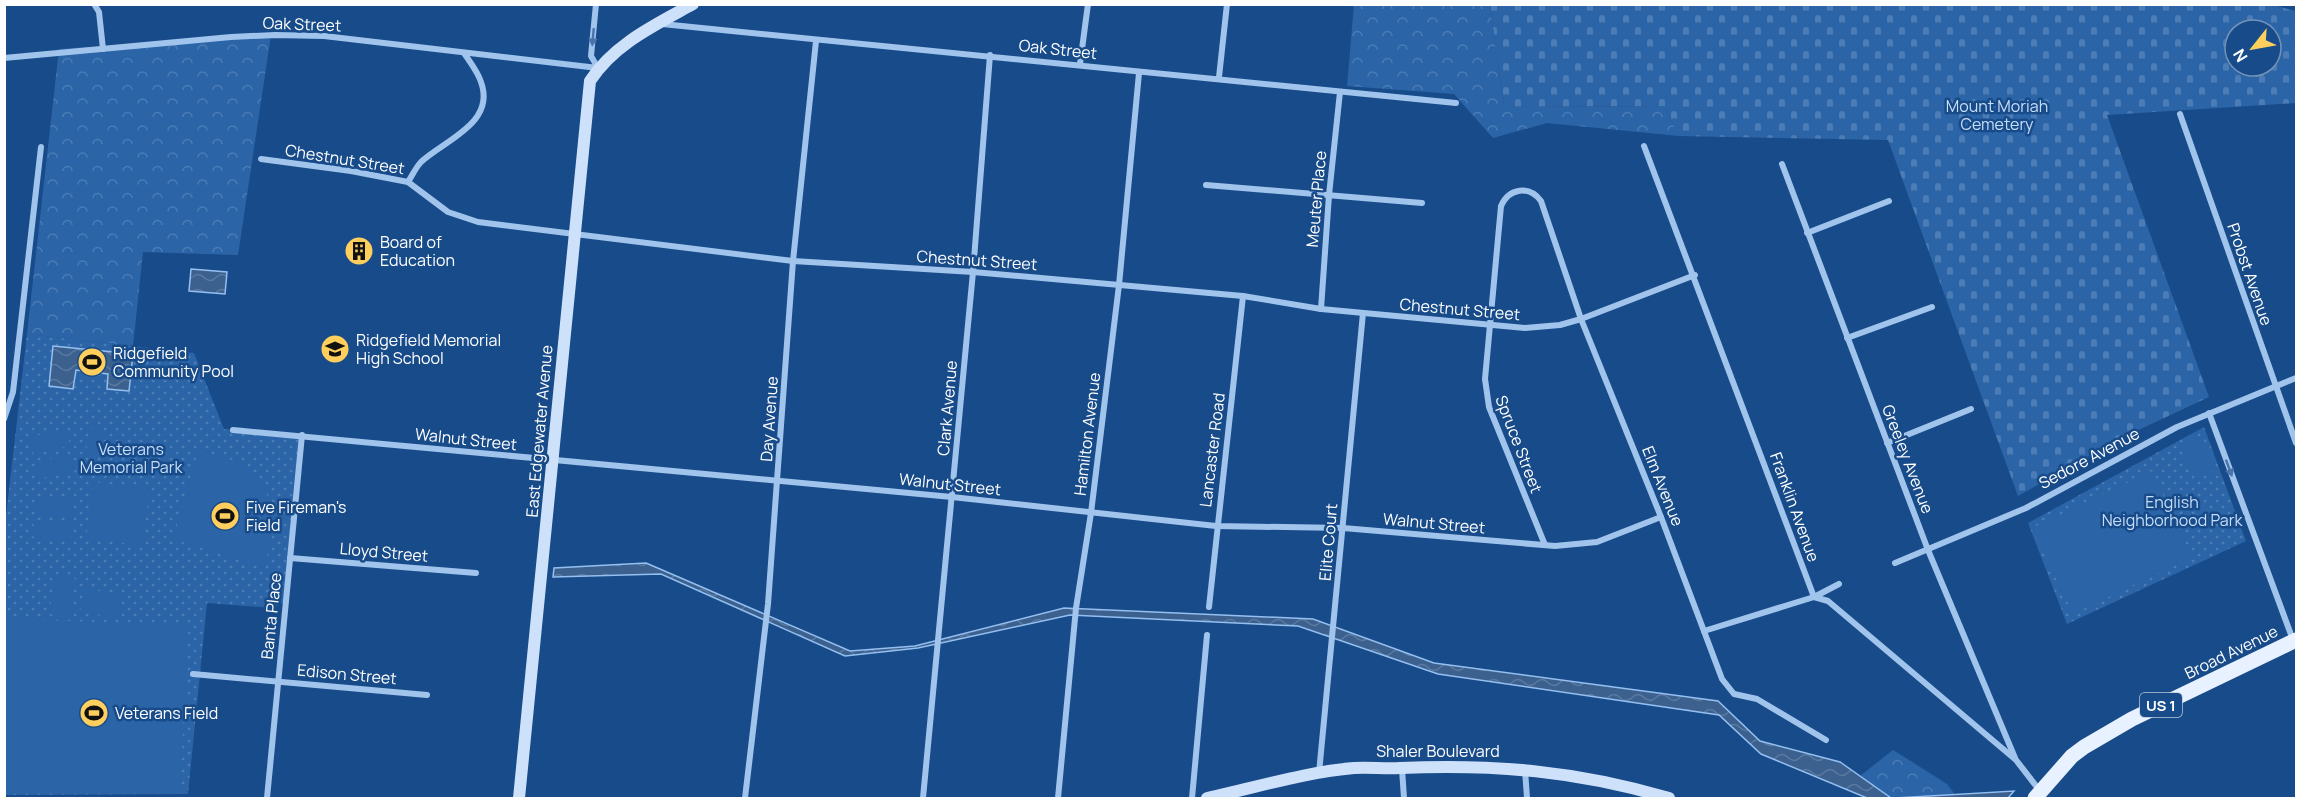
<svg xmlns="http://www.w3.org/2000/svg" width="2301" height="803" font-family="Manrope,sans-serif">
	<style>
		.green { fill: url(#green-dots) }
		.forest { fill: url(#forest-crowns) }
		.cemetery { fill: url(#cemetery-stones); fill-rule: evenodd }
		.pitch { fill: #2b65a8 }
		.water { fill: url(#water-waves); stroke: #94bff0; stroke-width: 1.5 }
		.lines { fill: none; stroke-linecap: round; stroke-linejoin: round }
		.street { stroke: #a1c4ed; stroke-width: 6 }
		.secondary { stroke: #cee1fa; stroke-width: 12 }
		.primary { stroke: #e8f1ff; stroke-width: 15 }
		.oneway { fill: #4875ac }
		.labels { text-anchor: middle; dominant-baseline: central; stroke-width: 5; stroke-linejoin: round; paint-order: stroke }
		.shield { fill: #184b89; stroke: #bac9dc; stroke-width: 1.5 }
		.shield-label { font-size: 15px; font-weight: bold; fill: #fff }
		.street-label { font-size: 16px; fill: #fff; stroke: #184b89 }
		.park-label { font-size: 16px; fill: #c7defa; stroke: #184b89 }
		.poi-label { font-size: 16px; fill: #fff; stroke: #184b89; text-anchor: start }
	</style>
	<defs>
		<pattern id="green-dots" width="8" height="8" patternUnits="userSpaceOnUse" patternTransform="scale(1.5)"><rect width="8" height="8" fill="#2b65a8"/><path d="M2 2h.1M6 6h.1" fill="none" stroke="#4b7cb5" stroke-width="1.8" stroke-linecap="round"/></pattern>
		<pattern id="forest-crowns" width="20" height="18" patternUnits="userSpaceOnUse" patternTransform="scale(1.5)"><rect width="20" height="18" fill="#2b65a8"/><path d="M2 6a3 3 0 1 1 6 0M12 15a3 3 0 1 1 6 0" fill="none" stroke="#4b7cb5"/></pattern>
		<pattern id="cemetery-stones" width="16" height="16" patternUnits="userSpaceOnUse" patternTransform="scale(1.5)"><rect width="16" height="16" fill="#2b65a8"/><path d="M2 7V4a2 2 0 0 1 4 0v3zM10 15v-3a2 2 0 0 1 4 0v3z" fill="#4b7cb5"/></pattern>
		<pattern id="water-waves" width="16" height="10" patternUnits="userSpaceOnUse" patternTransform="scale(1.5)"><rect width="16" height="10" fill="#3c618f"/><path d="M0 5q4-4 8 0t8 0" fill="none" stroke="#5979a0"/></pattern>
	</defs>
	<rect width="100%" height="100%" fill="#184b89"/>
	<!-- green -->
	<g class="green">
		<polygon points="27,334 194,353 224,429 302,435 288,600 273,608 207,603 188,794 5,795 4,533"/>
		<polygon points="2204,427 2246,541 2067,624 2028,523"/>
	</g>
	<!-- forest -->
	<g class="forest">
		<polygon points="1354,5 1490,5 1504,107 1664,106 1679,136 1547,123 1493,138 1454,94 1347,86"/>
		<polygon points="271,35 238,255 143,252 133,346 27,334 59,49"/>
		<polygon points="1893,750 1947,784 1955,795 1891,798 1860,776"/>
	</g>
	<!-- cemetery -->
	<path class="cemetery" d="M 2273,5 L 2296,11 L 2296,103 L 2107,115 L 2209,397 L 2117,440 L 2018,496 L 1888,140 L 1679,136 L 1664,106 L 1504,107 L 1490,5 ZM 2235,30 L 2271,30 L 2271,66 L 2235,66 Z"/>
	<!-- pitch -->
	<g class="pitch">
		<polygon points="89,428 104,429 101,456 86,455"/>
		<polygon points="67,429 70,446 33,454 30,437"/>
		<polygon points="2202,436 2217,469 2195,479 2180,446"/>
		<path d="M 198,451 C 272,463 279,501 265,567 L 173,539 Z"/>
		<polygon points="71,454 75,471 38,479 35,462"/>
		<polygon points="2152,471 2192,557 2073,614 2032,528"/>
		<polygon points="93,482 149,489 143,545 86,539"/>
		<polygon points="36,497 74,500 73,517 35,514"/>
		<polygon points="34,520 72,523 70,540 33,537"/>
		<polygon points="55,576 76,579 70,617 49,614"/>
		<polygon points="83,589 123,594 120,618 80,613"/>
		<polygon points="6,619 188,625 180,793 5,791"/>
	</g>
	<!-- water -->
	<g class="water">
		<polygon points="191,269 227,272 225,294 189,291"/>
		<polygon points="53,346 133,354 129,391 107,389 108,374 76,370 73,389 49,386"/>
		<polygon points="646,563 850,651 915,646 1064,608 1313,619 1434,663 1718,701 1760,741 1840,762 1891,798 1867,798 1761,754 1719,715 1438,674 1298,626 1070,615 918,648 845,656 661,574 553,577 554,568"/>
		<polygon points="2014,791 2008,798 1895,798"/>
	</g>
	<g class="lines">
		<!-- street -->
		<g class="street">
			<polyline points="94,4 99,12 103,49"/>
			<polyline points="662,24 1456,103"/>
			<polyline points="4,58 231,37 275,35 324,36 598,68 591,56 596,4"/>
			<polyline points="1080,64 1088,4"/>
			<polyline points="1219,77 1227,4"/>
			<polyline points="2180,114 2296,443"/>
			<polyline points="1644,146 1814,597 1828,601 2016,760 2040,791"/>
			<polyline points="261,159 351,171 408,182 448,212 478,222 793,261 973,272 1243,296 1321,309 1525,328 1560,325 1581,319 1695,275"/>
			<polyline points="1782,164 1928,550 2015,758"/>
			<path d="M 408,182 C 412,176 416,167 421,162 C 445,140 496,123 481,82 C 478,72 470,62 464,53"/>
			<polyline points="1206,185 1422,203"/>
			<polyline points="1807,233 1889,201"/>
			<polyline points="1321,309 1329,195 1340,92"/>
			<polyline points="1847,338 1932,307"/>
			<polyline points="2209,413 2293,640"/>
			<polyline points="4,419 13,392 41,147"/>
			<polyline points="233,430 952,497 1216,526 1343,528 1555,546 1597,542 1661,517"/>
			<polyline points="1887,443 1971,409"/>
			<path d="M 1545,545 L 1489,407 L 1485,379 L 1501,206 C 1509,188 1529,185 1541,201 L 1581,319 L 1661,517 L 1722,679 L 1734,694 L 1757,699 L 1826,740"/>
			<polyline points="290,558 476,573"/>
			<polyline points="1895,563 2026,508 2177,427 2296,378"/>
			<polyline points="1209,607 1243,296"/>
			<polyline points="1704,631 1814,597 1839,584"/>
			<polyline points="193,674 427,695"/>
			<polyline points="1402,769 1404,798"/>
			<polyline points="1525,770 1527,798"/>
			<polyline points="1319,773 1363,313"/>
			<polyline points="267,798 302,435"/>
			<polyline points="745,798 768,604 793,261 816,41"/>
			<polyline points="923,798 973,272 990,55"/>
			<polyline points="1058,798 1076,608 1091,513 1119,285 1139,73"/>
			<polyline points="1192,798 1207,635"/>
		</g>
		<!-- secondary -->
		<g class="secondary">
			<path d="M 519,798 L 590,81 C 614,44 655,25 693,4"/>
			<path d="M 1207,798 C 1255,788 1305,772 1354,768 C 1369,767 1385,769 1400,768 C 1496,764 1577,771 1669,798"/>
		</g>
		<!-- primary -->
		<polyline class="primary" points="2035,798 2072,756 2084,747 2132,719 2296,640"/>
	</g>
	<!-- one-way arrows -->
	<defs><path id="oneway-solid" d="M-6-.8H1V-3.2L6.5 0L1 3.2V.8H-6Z" transform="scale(1.5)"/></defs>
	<g class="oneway">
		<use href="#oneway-solid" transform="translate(593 37) rotate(95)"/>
		<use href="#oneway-solid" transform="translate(2229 468) rotate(70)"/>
	</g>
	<!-- icons -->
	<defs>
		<g id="building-disc" transform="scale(1.5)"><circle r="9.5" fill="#ffcf5e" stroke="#184b89"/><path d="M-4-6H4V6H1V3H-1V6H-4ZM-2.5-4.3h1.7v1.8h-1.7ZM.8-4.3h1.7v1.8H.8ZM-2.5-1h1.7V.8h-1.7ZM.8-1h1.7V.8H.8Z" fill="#111"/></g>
		<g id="school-disc" transform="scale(1.5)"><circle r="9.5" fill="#ffcf5e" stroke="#184b89"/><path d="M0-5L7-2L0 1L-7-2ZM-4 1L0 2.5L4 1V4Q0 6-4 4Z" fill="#111"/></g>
		<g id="stadium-disc" transform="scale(1.5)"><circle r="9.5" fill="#ffcf5e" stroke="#184b89"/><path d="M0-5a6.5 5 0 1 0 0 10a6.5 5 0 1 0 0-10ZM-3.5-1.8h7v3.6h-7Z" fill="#111"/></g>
	</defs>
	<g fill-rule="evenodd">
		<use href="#building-disc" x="359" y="251"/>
		<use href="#school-disc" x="335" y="349"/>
		<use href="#stadium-disc" x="92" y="362"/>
		<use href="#stadium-disc" x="225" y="516"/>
		<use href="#stadium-disc" x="94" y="713"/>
	</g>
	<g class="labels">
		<!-- shield labels -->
		<rect class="shield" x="2140" y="693" width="42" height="24" rx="4.5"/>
		<g class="shield-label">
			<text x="2161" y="705">US 1</text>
		</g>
		<!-- street labels -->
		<g class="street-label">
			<text transform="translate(302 24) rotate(2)">Oak Street</text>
			<text transform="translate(1058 49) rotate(6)">Oak Street</text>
			<text transform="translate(345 159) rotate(9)">Chestnut Street</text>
			<text transform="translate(1316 199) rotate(-85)">Meuter Place</text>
			<text transform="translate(977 260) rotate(4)">Chestnut Street</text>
			<text transform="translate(2250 274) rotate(71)">Probst Avenue</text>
			<text transform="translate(1460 309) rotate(5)">Chestnut Street</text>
			<text transform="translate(947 408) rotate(-85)">Clark Avenue</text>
			<text transform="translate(769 419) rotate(-86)">Day Avenue</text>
			<text transform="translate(539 431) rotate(-85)">East Edgewater Avenue</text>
			<text transform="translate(1087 434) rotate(-83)">Hamilton Avenue</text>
			<text transform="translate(466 439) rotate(6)">Walnut Street</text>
			<text transform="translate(1519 444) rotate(69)">Spruce Street</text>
			<text transform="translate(1212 450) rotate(-83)">Lancaster Road</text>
			<text transform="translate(2089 458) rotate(-28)">Sedore Avenue</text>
			<text transform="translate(1908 459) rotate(69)">Greeley Avenue</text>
			<text transform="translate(950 484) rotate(6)">Walnut Street</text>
			<text transform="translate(1663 486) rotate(68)">Elm Avenue</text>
			<text transform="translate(1795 507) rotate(70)">Franklin Avenue</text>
			<text transform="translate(1434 523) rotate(5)">Walnut Street</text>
			<text transform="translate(1328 542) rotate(-85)">Elite Court</text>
			<text transform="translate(384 552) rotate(5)">Lloyd Street</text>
			<text transform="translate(271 616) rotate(-84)">Banta Place</text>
			<text transform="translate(2231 652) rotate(-26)">Broad Avenue</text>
			<text transform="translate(347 674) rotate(5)">Edison Street</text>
			<text x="1438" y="751">Shaler Boulevard</text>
		</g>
		<!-- park labels -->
		<g class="park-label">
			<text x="1997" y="106">Mount Moriah<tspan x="1997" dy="18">Cemetery</tspan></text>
			<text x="131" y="449">Veterans<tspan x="131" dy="18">Memorial Park</tspan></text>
			<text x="2172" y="502">English<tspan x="2172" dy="18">Neighborhood Park</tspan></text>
		</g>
		<!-- poi labels -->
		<g class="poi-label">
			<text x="380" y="242">Board of<tspan x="380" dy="18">Education</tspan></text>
			<text x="356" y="340">Ridgefield Memorial<tspan x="356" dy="18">High School</tspan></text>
			<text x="113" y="353">Ridgefield<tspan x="113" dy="18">Community Pool</tspan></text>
			<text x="246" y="507">Five Fireman's<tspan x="246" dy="18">Field</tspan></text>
			<text x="115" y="713">Veterans Field</text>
		</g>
	</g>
	<!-- border -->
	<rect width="2301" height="803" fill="none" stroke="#ffffff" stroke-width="12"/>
	<!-- north arrow -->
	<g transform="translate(2253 48) rotate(239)"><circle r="28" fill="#184b89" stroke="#7493b8" stroke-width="1.5"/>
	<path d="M0-4.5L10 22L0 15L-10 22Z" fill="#ffcf5e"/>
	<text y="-9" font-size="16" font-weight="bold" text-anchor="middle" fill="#ffffff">N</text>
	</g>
</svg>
